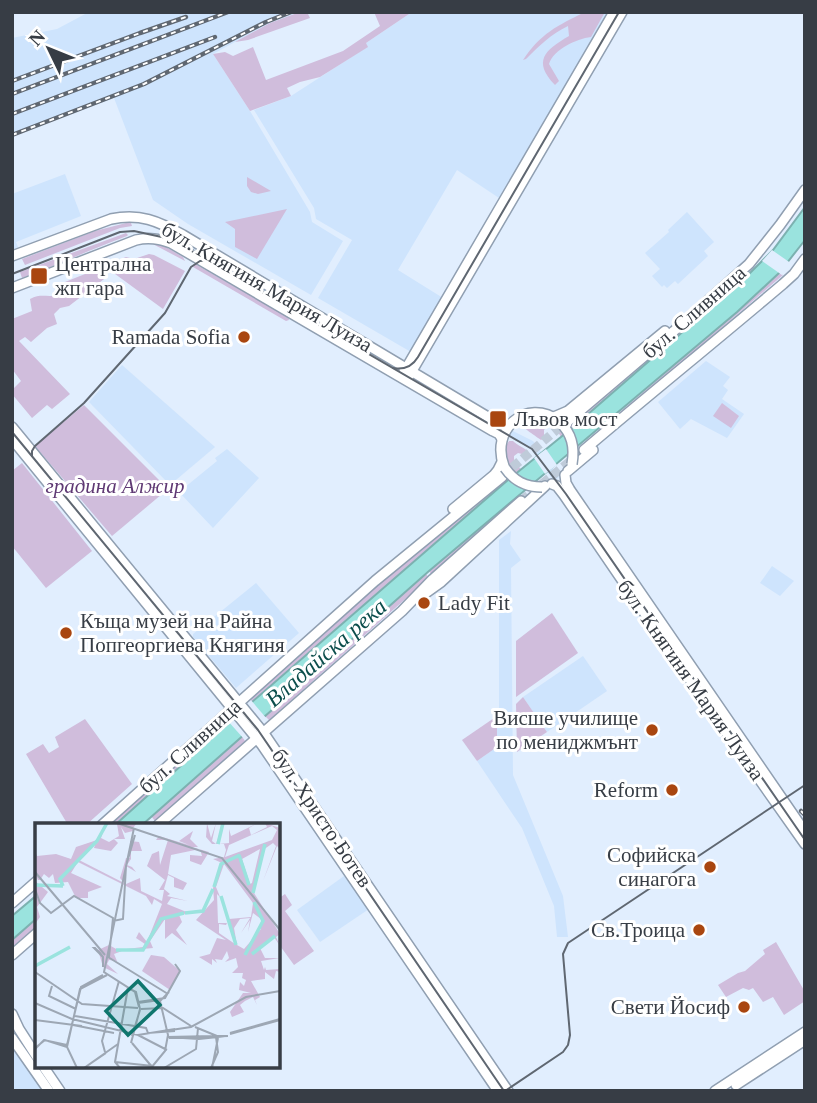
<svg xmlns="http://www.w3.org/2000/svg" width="817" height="1103" font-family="'Times New Roman',serif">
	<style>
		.built { fill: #cee4fd }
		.green { fill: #d0bddc }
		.water { fill: #9ae3de; stroke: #7cb1b0; stroke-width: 2 }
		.pier { fill: #e1eefe }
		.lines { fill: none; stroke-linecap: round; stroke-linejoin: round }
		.major-tunnel { stroke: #bfcbd9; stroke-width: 9; stroke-dasharray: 9 4.5; stroke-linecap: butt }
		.major-casing { stroke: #909fb1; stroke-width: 12 }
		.major { stroke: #fff; stroke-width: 9 }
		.tram { stroke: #5f6771; stroke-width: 2 }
		.rail-casing { stroke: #5f6771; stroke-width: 4.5 }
		.rail { stroke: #fff; stroke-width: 2; stroke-dasharray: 5; stroke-linecap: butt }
		.major-bridge-casing { stroke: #909fb1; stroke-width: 12; stroke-linecap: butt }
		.major-bridge { stroke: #fff; stroke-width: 9 }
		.poi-dot { fill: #a94610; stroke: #fff; stroke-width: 2.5 }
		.labels { text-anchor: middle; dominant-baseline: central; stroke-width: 6; stroke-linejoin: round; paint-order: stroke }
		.poi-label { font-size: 21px; fill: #373d45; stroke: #fff; text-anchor: end }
		.street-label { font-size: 21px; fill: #373d45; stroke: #fff }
		.park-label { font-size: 21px; font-style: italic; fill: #5f3974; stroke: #fff }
		.water-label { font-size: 23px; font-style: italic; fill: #0c4e4c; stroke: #fff }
		.inset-river { fill: none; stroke: #9ae3de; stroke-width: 3.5 }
		.inset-road { fill: none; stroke: #9da7b4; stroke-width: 2 }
		.view { fill: #0f766e; fill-opacity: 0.15; stroke: #0f766e; stroke-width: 3.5 }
		.inset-edge { fill: none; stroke: #373d45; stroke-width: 3.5 }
	</style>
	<rect width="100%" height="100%" fill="#e1eefe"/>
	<!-- built -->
	<g class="built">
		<polygon points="89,12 300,12 270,23 213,54 250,111 310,212 312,222 343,241 311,295 188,224 153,200 114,98 12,136 12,38 57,29"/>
		<polygon points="412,12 608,12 499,198 457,170 398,270 443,298 411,352 318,298 352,240 316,219 314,208 254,110 291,96 367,47 366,43"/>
		<polygon points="65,174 81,216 16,242 18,247 12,250 12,194"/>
		<polygon points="687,212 714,242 704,251 708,256 678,284 675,281 667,288 664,285 662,287 652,276 660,269 645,253 669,232 668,230"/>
		<polygon points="706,361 730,377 723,386 728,390 722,399 744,414 727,438 691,419 680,429 658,402"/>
		<polygon points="122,365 215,447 170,485 89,402"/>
		<polygon points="511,430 533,441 537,446 559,477 554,481 531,449 508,436"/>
		<polygon points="227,449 259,478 213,528 179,492 217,461 215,458"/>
		<polygon points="511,531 510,544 521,560 511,568 513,775 563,896 568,937 557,937 554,906 522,828 477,761 497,747 497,716 499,715 499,540"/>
		<polygon points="772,566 794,581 780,596 760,583"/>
		<polygon points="256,583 299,633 236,688 193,637 193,634"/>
		<polygon points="583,656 607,691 547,732 523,697"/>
		<polygon points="344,876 369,909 320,942 297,910"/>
		<polygon points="12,1044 45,1091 12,1091"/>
	</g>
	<!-- green -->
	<g class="green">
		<polygon points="300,12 312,12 308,14 310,18 248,40 235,42 270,23"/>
		<polygon points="374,12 412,12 366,43 368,47 320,77 300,82 287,88 291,96 250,111 213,54 225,52 233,56 253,47 266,80 343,51 380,26"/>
		<path d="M 585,12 L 605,12 L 591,37 C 576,39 554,49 549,64 L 559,81 L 555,85 C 532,61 545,50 569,36 L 568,26 C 551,34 539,46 526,59 L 523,60 C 541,33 557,26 585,12 Z"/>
		<polygon points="247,177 271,191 258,194 251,192 247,186"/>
		<polygon points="287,209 257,259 235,247 235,229 225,222"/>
		<polygon points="126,223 131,223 132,226 120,228 25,265 22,259 95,231"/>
		<path d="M 126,233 L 128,235 L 127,236 C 92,249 57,265 22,278 L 20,272 Z"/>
		<polygon points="144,242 161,244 183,257 185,261 151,243 142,243 65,274 58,274 92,259"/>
		<polygon points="149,254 154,255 185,271 163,309 111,271 106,265 126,257 134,259"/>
		<polygon points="762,261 736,286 572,428 568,424"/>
		<polygon points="195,264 288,317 289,320 286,321 193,267"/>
		<path d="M 95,270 L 108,276 L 69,306 L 60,308 L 54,314 L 57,324 L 47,328 L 31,342 L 25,337 L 19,341 L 70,394 L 52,409 L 47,405 L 32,418 L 12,394 L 12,390 L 21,381 L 12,369 L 12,319 L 32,311 L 30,299 C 42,293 46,298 59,295 L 65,282 Z"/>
		<polygon points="779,273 783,275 582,448 581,445 737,312"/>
		<polygon points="722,403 739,416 731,428 713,416"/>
		<polygon points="84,405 168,489 112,536 35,446"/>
		<path d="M 542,419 L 556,425 L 565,433 L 561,437 L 555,427 L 548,426 L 544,430 L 544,438 L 541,440 C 537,437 522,427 521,425 L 522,423 L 530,420 Z"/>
		<path d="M 509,441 L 513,441 C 517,445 526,449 528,451 L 526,455 L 518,453 L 514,456 L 514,462 L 521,469 L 514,474 C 507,465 501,452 509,441 Z"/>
		<polygon points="22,463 92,551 46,588 12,546 12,471"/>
		<polygon points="506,478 508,480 252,702 250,699 378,585"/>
		<polygon points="517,497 519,499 432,575 429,571"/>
		<polygon points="426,574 429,578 269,720 265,716"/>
		<polygon points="552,613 578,653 516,697 516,641"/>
		<polygon points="523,697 547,732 517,752 516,704"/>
		<polygon points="497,716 497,747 477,761 462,740"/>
		<polygon points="85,719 132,784 86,825 68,825 26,754 43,744 49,753 59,747 55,737"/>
		<polygon points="227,719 230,723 115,825 108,825"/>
		<polygon points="242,736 245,741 155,821 151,816"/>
		<polygon points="285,894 292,905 285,911 314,951 294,965 278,943 278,899"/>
		<polygon points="37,918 37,926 12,947 12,940"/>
		<polygon points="776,942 805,992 805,1001 784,1015 773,997 763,1002 753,988 749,990 743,988 726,997 718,985 738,973 745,971 765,954 763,950"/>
	</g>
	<!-- water -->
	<g class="water">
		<polygon points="805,207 805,240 779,273 737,312 429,571 142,825 115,825 252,702 508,480 572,428 747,276 773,250"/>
		<polygon points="37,895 37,918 12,940 12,916"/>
	</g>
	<!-- pier -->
	<g class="pier">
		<polygon points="772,250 792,264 782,275 762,261"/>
		<polygon points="546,449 557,465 545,474 534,458"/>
		<polygon points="250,699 267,719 244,739 227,720"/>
	</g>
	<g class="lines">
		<!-- major-tunnel -->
		<g class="major-tunnel">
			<polyline points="502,476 566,422"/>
			<polyline points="521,501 584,450"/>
		</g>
		<!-- major casing -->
		<g class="major-casing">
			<g id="major">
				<path d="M 12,256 L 111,219 C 140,213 158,221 183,235 L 498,423 L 504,425 L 510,424"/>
				<path d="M 12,288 L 136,240 C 149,237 159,239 171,243 L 493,431 L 499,434 L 502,439"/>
				<polyline points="404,372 614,12"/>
				<polyline points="409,376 622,12"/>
				<polyline points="554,417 568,411 665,331"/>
				<polyline points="568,421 674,331 749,264 780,225 805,190"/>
				<polyline points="12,427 263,732 508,1091"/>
				<polyline points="12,439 262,745 498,1091"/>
				<path d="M 584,450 C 650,394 717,340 783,284 L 794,274 L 805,259"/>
				<path d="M 504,466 C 490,430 526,397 559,421"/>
				<polyline points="568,471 593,450"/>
				<polyline points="565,475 566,483 570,490 805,832"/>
				<polyline points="552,484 557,486 564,495 721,725 805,844"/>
				<polyline points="453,509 494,475 498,470 502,462"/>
				<polyline points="420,597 441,582 545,486"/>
				<polyline points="102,825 375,581 502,477"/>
				<polyline points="158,825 402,611 433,579 521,501"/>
				<polyline points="12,903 37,881"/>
				<polyline points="12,955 37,933"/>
				<polyline points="12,1014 19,1029 37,1057"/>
				<polyline points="12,1038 49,1091"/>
				<polyline points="43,1066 60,1091"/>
				<polyline points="736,1085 805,1040"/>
				<polyline points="715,1091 805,1032"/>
			</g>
		</g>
		<!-- major -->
		<use href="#major" class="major"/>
		<!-- tram -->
		<g class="tram">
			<polyline points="12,274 120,232 134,231 171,239 532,449 566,494 805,840"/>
			<path d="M 393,368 C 404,370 412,367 418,357 L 619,12"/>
			<polyline points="12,432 258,730 504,1091"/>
			<polyline points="32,456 32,451 35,446 84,403 165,313 191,267 200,261 210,260"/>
			<polyline points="505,1091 563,1052 568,1045 570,1035 563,954 568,943 805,785"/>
		</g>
		<!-- rail casing -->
		<g class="rail-casing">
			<g id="rail">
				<polyline points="12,81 140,33 186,17"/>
				<polyline points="12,94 228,12"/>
				<polyline points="12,114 215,37"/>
				<polyline points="12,135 144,84 266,22 291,12"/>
				<polyline points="801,811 805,815"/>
			</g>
		</g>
		<!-- rail -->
		<use href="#rail" class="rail"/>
		<!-- major-bridge casing -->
		<g class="major-bridge-casing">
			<g id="major-bridge">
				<path d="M 560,422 C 572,434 575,447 572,464"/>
				<path d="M 505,468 C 514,481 525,487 542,487"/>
			</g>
		</g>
		<!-- major-bridge -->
		<use href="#major-bridge" class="major-bridge"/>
	</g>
	<!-- markers -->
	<g class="poi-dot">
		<rect x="30" y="267" width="18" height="18" rx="3.5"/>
		<circle cx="244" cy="337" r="7"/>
		<rect x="489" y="410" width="18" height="18" rx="3.5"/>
		<circle cx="424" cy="603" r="7"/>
		<circle cx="66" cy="633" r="7"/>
		<circle cx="652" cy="730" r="7"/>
		<circle cx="672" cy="790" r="7"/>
		<circle cx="710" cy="867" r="7"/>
		<circle cx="699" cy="930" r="7"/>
		<circle cx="744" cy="1007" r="7"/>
	</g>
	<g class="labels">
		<!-- poi labels -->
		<g class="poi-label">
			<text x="55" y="264" text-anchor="start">Централна<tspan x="55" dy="24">жп гара</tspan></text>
			<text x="230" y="337">Ramada Sofia</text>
			<text x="514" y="419" text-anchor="start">Лъвов мост</text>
			<text x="438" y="603" text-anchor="start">Lady Fit</text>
			<text x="80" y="621" text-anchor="start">Къща музей на Райна<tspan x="80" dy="24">Попгеоргиева Княгиня</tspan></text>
			<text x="638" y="718">Висше училище<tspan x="638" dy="24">по мениджмънт</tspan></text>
			<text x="658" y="790">Reform</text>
			<text x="696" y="855">Софийска<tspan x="696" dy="24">синагога</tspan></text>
			<text x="685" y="930">Св.Троица</text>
			<text x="730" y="1007">Свети Йосиф</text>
		</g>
		<!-- street labels -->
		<g class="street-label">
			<text transform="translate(267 287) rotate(30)">бул. Княгиня Мария Луиза</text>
			<text transform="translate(694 312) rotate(-41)">бул. Сливница</text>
			<text transform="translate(691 680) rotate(55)">бул. Княгиня Мария Луиза</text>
			<text transform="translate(190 746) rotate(-42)">бул. Сливница</text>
			<text transform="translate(322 818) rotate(56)">бул. Христо Ботев</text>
		</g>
		<!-- park labels -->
		<g class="park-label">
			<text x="115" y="486">градина Алжир</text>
		</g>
		<!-- water labels -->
		<g class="water-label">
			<text transform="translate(326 653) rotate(-41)">Владайска река</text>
		</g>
	</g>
	<!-- overview -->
	<g transform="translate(35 823)">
		<rect width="245" height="245" fill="#e1eefe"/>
		<path d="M 71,0 L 66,15 L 74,19 L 84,13 L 82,1 L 102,0 L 98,5 L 105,7 L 99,7 L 97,16 L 98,8 L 90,10 L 86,4 L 90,16 L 79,16 L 83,20 L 76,28 L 59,25 L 61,19 L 44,37 L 89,60 L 85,55 L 91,35 L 95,35 L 95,18 L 104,19 L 107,28 L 96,28 L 96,36 L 92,42 L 97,44 L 101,49 L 91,43 L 91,61 L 105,55 L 106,68 L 127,78 L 129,67 L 124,67 L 130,57 L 112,43 L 117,31 L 124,28 L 125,42 L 133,17 L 121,17 L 124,13 L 154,22 L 144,18 L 158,8 L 155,16 L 163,24 L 157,24 L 174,29 L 166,42 L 155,38 L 155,32 L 167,33 L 165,26 L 136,32 L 133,51 L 152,60 L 148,67 L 139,64 L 139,55 L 133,52 L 129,66 L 135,71 L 132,73 L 153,78 L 136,75 L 132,81 L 154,90 L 144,92 L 147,99 L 141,107 L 152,122 L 137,110 L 130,116 L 130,96 L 115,118 L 118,125 L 87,128 L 79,131 L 82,138 L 74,137 L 72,141 L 83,151 L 68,144 L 63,127 L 74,122 L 83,127 L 108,124 L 110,121 L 101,115 L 104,109 L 112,119 L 127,81 L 119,76 L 117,82 L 111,73 L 43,39 L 36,50 L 67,64 L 53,69 L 53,75 L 41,75 L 33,59 L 20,60 L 18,51 L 14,55 L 9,51 L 5,57 L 3,57 L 0,50 L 0,28 L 2,33 L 21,31 L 36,36 L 41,24 L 62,17 ZM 172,0 L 176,15 L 181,0 L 177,18 L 181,21 L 188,0 L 184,21 L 194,20 L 194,6 L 196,13 L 223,0 L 214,5 L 216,12 L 232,4 L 230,0 L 245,5 L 245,26 L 242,23 L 228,58 L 241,23 L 238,20 L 228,27 L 219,70 L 245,111 L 241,114 L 245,123 L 239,114 L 225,125 L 230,135 L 245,135 L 226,138 L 229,147 L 230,144 L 231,147 L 245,146 L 245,149 L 241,148 L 239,156 L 230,149 L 230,156 L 216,158 L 225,174 L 220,177 L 222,182 L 218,174 L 210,178 L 205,182 L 209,189 L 197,194 L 195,189 L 208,170 L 216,170 L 204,167 L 205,159 L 209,163 L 211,157 L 207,155 L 208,150 L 197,150 L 203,144 L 201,135 L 190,139 L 194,135 L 192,128 L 187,137 L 180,136 L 182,140 L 177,136 L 177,142 L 164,134 L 175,131 L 182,115 L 191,117 L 161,97 L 179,77 L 178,65 L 187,40 L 178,36 L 189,34 L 191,27 L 189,21 L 177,21 L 171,14 ZM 237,3 L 242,7 L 237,17 L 190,34 L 194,22 ZM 225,26 L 217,60 L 215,61 L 207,36 ZM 189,41 L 218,80 L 216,94 L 194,96 L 181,64 ZM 182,71 L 187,76 L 200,121 L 184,110 L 184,101 L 191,102 L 192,100 L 183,100 ZM 218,90 L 226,96 L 226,106 L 209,126 L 202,122 L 199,105 L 205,96 L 215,95 L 206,110 L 215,97 L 213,109 ZM 0,58 L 13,69 L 2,84 L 5,94 L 0,101 ZM 116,132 L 129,134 L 145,148 L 135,167 L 107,148 Z" fill="#d0bddc" fill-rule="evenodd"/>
		<path class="inset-river" d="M 183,21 L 188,0M 204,32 L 214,62M 0,62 L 28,63M 28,63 L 25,56 L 62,18 L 72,0M 179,64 L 186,41 L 205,32M 218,70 L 230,21M 186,73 L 201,122M 150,90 L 168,88 L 178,66M 81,127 L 108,127 L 126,96 L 149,90M 217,131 L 240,113M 210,132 L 228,98 L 219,79M 0,143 L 35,124"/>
		<path class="inset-road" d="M 82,0 L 187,35 L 245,107M 99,5 L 69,149 L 100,169 L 104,184M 0,49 L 70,132M 0,66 L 5,80 L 16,90 L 39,73 L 78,95 L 74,134M 78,98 L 88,96 L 91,43 L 100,12M 59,125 L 60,125 L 65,130 L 68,134 L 68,144 L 68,134 ZM 73,134 L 133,171M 0,149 L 47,181 L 103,185M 17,163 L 14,173 L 41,186M 103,179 L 130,175 L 145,148 L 140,141M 0,180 L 37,196 L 103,212 L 140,206M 103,180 L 125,177M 106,186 L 128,185 L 156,203M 40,193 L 111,205 L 113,210 L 140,208M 0,197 L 47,203M 38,202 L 79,210M 160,204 L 182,213M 136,207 L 156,204 L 211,174 L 245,168M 195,210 L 245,196M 195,211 L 245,197M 103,212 L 132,227M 97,213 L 105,187M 179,213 L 192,213 L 164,216 L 132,214 ZM 134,215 L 193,213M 97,220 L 118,245M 0,225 L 10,217 L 32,224M 0,226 L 9,217 L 32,222 L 46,164 L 68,152M 70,229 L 67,218 L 84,158M 80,239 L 93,164M 80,239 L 118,243M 42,245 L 32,224 L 45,166 L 72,152M 49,245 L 71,230M 49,245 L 83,221M 85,245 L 80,239 L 93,165 L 101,169 L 105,186 L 96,220M 116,245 L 130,228 L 133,212 L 125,178 L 134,169M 129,245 L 161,226 L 163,205M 176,245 L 183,229 L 181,214M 177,245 L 183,215"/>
		<path class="view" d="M 103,158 L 125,182 L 93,212 L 71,188 Z"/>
		<rect width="245" height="245" class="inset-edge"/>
	</g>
	<!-- border -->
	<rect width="817" height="1103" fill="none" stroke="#373d45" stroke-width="28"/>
	<!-- north arrow -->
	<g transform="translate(49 49) rotate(313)" stroke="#ffffff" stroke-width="5" paint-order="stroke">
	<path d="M0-5L12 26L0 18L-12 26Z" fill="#373d45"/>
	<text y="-10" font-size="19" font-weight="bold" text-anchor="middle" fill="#373d45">N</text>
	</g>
</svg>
